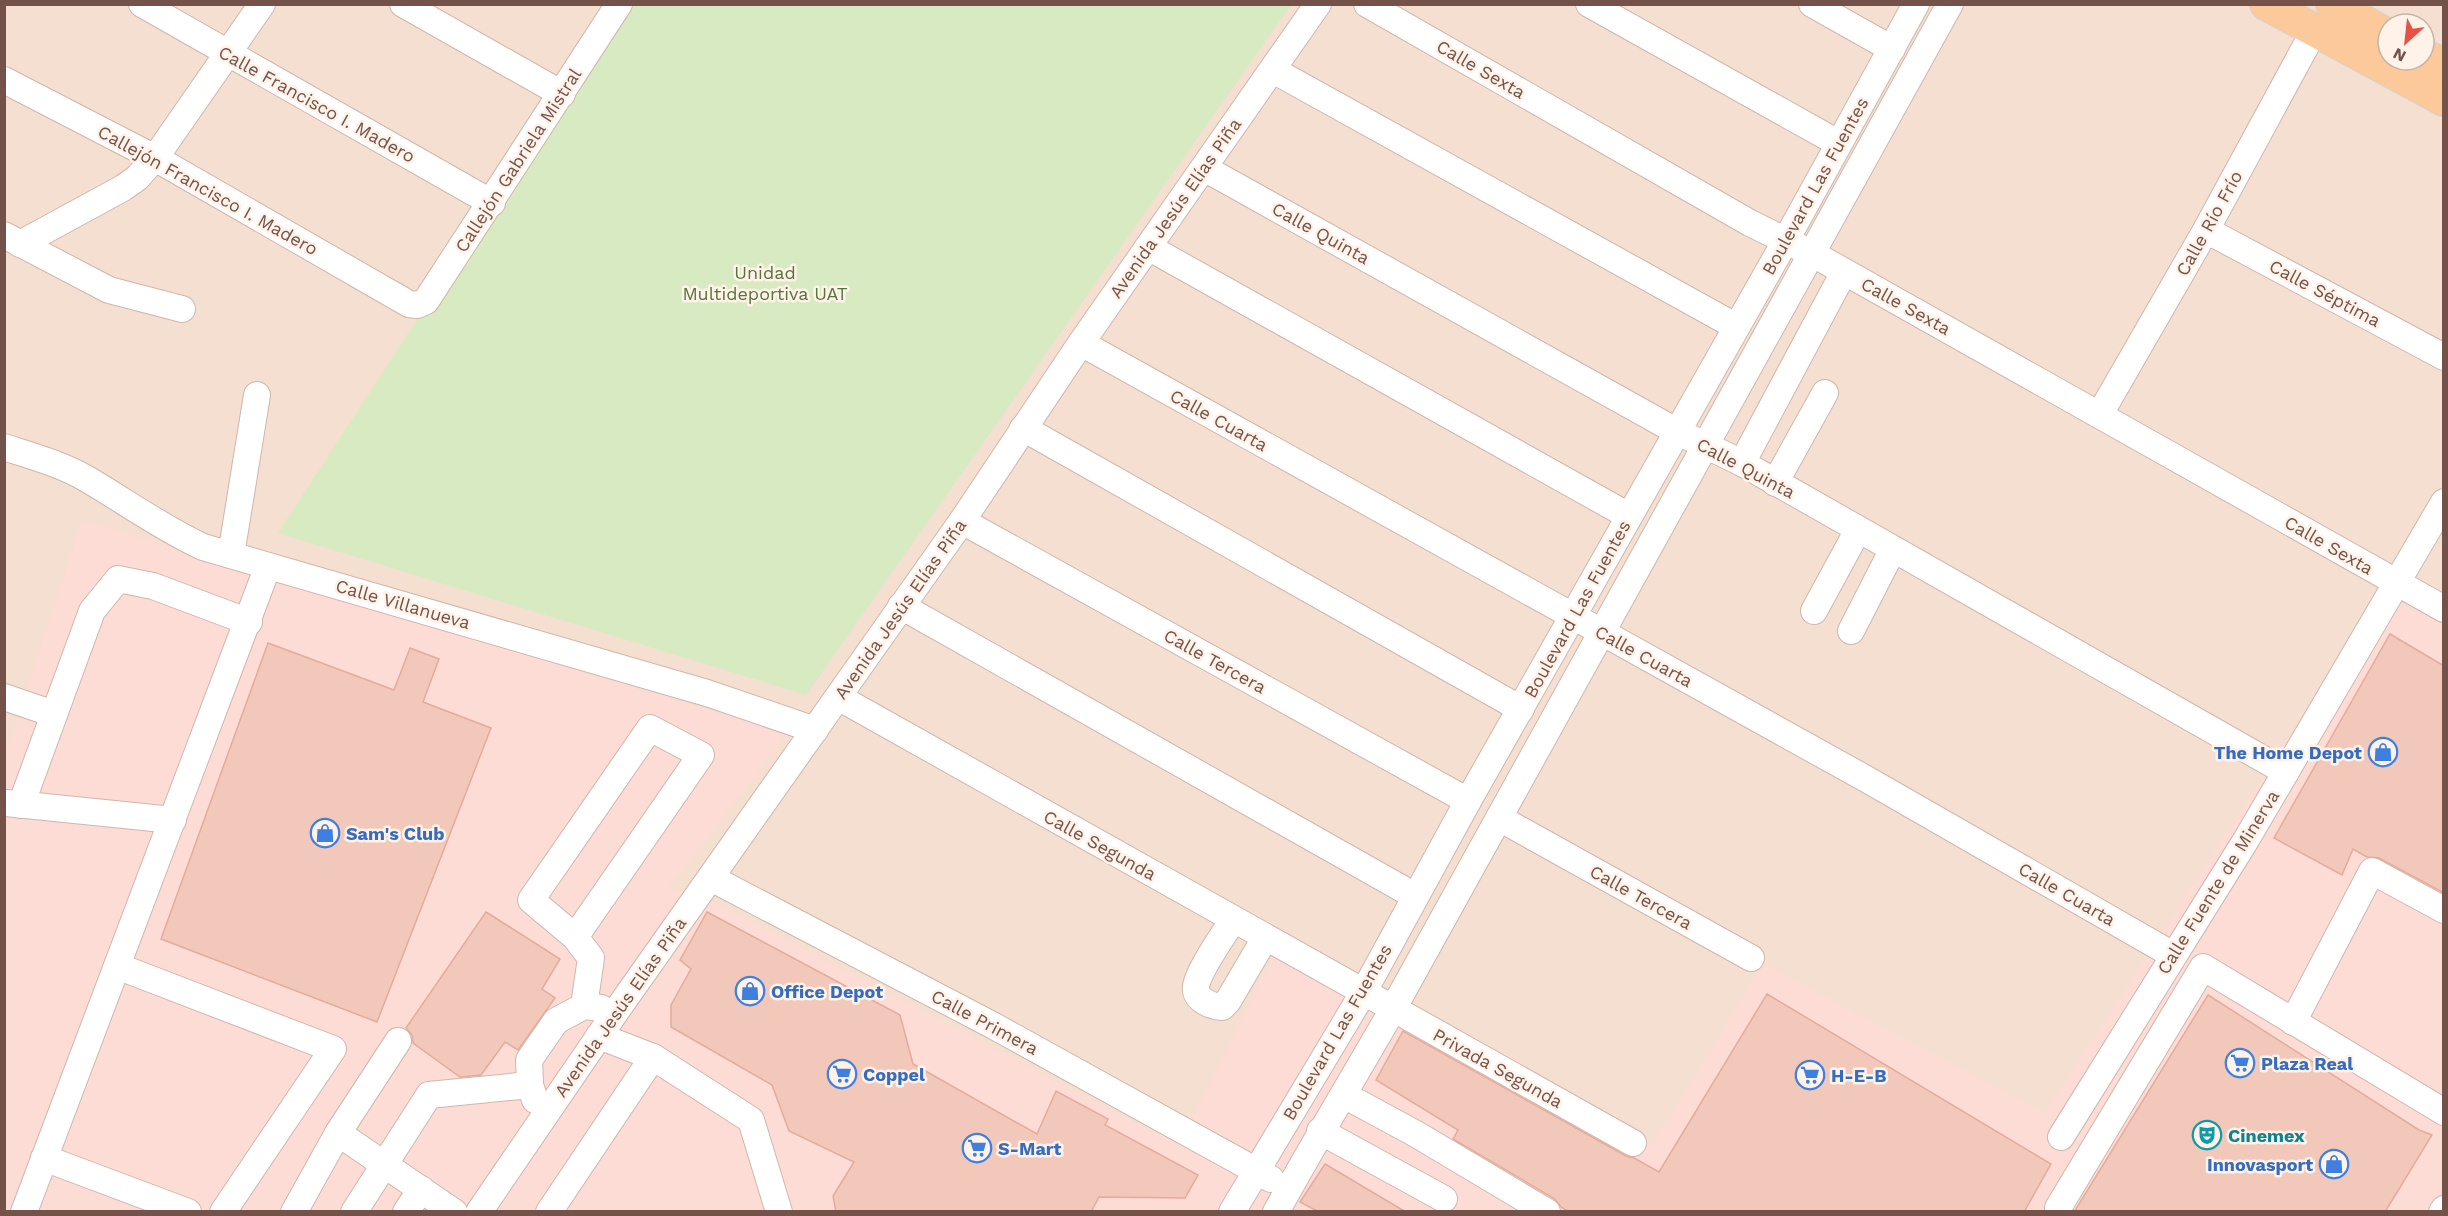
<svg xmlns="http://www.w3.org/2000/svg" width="2448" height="1216" font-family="'Work Sans',sans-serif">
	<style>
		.residential { fill: #f4dfd1; fill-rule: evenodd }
		.commercial { fill: #fddcd6 }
		.green { fill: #d8eac1 }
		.building { fill: #f2c8ba; stroke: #e4ab9a; stroke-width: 1.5 }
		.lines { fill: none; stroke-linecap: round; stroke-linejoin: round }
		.minor-casing { stroke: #d0b6ac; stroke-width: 28 }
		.major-casing { stroke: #d8cfcc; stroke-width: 34 }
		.minor { stroke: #fff; stroke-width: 26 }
		.major { stroke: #fbc99a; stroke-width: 32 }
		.labels { text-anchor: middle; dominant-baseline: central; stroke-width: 5; stroke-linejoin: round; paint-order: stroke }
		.street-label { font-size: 18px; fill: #745249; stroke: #fff3e9 }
		.park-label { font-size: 18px; fill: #56743e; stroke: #fff3e9 }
		.shop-label { font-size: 18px; font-weight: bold; fill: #366cbe; stroke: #fff3e9; text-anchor: start }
		.culture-label { font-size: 18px; font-weight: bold; fill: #0d838f; stroke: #fff3e9; text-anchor: start }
	</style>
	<rect width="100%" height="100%" fill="#fceee2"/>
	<!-- residential -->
	<path class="residential" d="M 5,5 L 2443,5 L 2443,1211 L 5,1211 ZM 2388,24 L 2424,24 L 2424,60 L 2388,60 Z"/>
	<!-- commercial -->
	<polygon class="commercial" points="82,520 787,734 668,888 719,905 1179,1145 1274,955 1408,1005 1653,1145 1763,964 2045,1113 2380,597 2443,623 2443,1211 5,1212 5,760"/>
	<!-- green -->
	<polygon class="green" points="622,5 1291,5 806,695 278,533"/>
	<!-- building -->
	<g class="building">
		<polygon points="2390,634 2444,666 2444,893 2379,858 2367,857 2353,849 2342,875 2274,838"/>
		<polygon points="268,643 394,690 410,648 439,659 423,702 491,728 377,1022 161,939"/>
		<polygon points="486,912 560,959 542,989 555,998 518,1050 505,1042 481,1075 460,1077 413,1043 412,1035 406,1028"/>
		<polygon points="707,912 900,1015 913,1064 1037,1134 1056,1091 1108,1119 1105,1125 1198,1175 1185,1198 1099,1197 1091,1212 836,1212 833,1196 854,1162 789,1131 772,1085 671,1027 671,1005 691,969 680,960"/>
		<polygon points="1767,994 2051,1164 2024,1212 1569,1212 1561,1207 1555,1199 1453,1139 1458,1130 1376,1080 1403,1031 1626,1156 1634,1158 1659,1172"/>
		<polygon points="2208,995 2419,1130 2432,1135 2385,1212 2074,1212"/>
		<polygon points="1325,1164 1406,1212 1319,1212 1300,1202"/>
	</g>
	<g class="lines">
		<!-- minor casing -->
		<g class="minor-casing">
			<g id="minor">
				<polyline points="142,4 492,203"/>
				<polyline points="403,4 562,94"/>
				<polyline points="1367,4 1750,223 1813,254 2444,609"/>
				<polyline points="1589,4 1838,143"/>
				<polyline points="1812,4 1892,49"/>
				<polyline points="1273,70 1735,326"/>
				<polyline points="4,80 155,158 409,304 417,305 426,301 619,4"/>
				<polyline points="1204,168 1676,431 1742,463 2286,772"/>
				<polyline points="2206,230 2444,357"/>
				<polyline points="4,235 109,290 182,309"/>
				<polyline points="20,244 123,188 137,178 155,158 262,4"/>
				<polyline points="1148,247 1629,516"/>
				<polyline points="1081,343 1868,780 2173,955"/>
				<polyline points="2100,414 2206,230 2314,31"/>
				<polyline points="1023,428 1521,709"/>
				<path d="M 4,447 C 32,456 61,464 87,479 C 126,502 162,528 203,547 L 707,693 L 815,730"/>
				<polyline points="1742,463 1844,272"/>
				<polyline points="1775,483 1825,393"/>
				<polyline points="962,521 1468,801"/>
				<polyline points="231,555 257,395"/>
				<polyline points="901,606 1415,896"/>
				<polyline points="1814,611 1858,530"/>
				<polyline points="1851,631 1893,549"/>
				<polyline points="4,697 54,714"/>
				<polyline points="838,697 1633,1143"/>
				<polyline points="6,803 173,820"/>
				<polyline points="21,805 92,611 118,579 153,586 249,622"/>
				<polyline points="1499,818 1751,958"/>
				<polyline points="711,878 994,1026 1271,1179"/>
				<path d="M 1233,920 C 1223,936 1199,969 1196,986 C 1194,1000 1211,1006 1222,1007 L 1228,1001 L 1265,938"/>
				<polyline points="575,937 701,755 650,728 531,900 575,937 591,958 584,1006"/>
				<polyline points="117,966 333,1049 223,1212"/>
				<polyline points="2293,1022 2372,871 2444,910"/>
				<polyline points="599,1036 653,1057 751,1120 779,1212"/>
				<polyline points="1344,1095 1416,1134 1547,1212"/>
				<polyline points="535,1100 530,1085 529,1060 556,1021 584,1006 601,1008"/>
				<polyline points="1320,1131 1444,1199"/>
				<polyline points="338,1133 454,1212"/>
				<polyline points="2061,1137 2246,840 2444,502"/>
				<polyline points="44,1158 188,1212"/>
				<polyline points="2058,1208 2203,967 2444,1112"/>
				<polyline points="24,1212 268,566"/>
				<polyline points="294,1212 338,1133 398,1041"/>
				<polyline points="354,1212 429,1095 530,1085"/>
				<polyline points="406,1212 421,1189"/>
				<polyline points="479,1212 617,1010 962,521 1081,343 1318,4"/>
				<polyline points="549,1212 653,1057"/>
				<polyline points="1232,1212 1363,993 1468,801 1786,240 1916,4"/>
				<path d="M 1276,1212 C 1314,1143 1354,1077 1393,1009 L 1950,4"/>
				<polyline points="2442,1212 2444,1209"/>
			</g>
		</g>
		<!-- major casing -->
		<g class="major-casing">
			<g id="major">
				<polyline points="2266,4 2444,100"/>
				<polyline points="2332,4 2388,35"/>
				<polyline points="2424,55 2444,65"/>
			</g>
		</g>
		<!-- minor -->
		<use href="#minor" class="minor"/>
		<!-- major -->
		<use href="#major" class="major"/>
	</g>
	<!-- icons -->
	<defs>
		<g id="shop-ring" transform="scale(1.5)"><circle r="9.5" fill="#fff3e9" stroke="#3f7fe0" stroke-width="1.5"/><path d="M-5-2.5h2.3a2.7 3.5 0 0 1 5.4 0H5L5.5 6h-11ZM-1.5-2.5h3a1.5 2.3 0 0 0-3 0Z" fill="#3f7fe0"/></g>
		<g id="supermarket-ring" transform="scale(1.5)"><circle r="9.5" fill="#fff3e9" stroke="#3f7fe0" stroke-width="1.5"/><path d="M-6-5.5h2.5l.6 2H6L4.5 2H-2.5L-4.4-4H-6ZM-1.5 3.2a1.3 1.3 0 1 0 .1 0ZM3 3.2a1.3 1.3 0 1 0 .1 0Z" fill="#3f7fe0"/></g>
		<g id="theatre-ring" transform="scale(1.5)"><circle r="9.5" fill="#fff3e9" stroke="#0f9aa8" stroke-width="1.5"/><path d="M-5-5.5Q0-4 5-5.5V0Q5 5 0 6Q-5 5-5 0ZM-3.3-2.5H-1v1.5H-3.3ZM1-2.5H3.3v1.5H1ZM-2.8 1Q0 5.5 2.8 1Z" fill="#0f9aa8"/></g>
	</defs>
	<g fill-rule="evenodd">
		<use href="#shop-ring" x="2383" y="752"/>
		<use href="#shop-ring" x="325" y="833"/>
		<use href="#shop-ring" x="750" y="991"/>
		<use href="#supermarket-ring" x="2240" y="1063"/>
		<use href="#supermarket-ring" x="842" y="1074"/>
		<use href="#supermarket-ring" x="1810" y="1075"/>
		<use href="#theatre-ring" x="2207" y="1135"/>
		<use href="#supermarket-ring" x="977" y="1148"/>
		<use href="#shop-ring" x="2334" y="1164"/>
	</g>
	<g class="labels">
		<!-- street labels -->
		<g class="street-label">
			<text transform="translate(1481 69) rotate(30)">Calle Sexta</text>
			<text transform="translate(317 104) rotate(29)">Calle Francisco I. Madero</text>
			<text transform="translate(518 160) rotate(-57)">Callejón Gabriela Mistral</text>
			<text transform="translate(1815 186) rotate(-61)">Boulevard Las Fuentes</text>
			<text transform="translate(208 190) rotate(29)">Callejón Francisco I. Madero</text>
			<text transform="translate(1175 208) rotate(-55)">Avenida Jesús Elías Piña</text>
			<text transform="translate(2209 223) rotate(-61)">Calle Río Frío</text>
			<text transform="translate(1321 233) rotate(29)">Calle Quinta</text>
			<text transform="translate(2325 293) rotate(28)">Calle Séptima</text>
			<text transform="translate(1906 306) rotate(29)">Calle Sexta</text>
			<text transform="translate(1219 420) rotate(29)">Calle Cuarta</text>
			<text transform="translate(1746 468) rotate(28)">Calle Quinta</text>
			<text transform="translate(2329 545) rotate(30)">Calle Sexta</text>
			<text transform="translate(403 604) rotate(16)">Calle Villanueva</text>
			<text transform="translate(900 609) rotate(-55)">Avenida Jesús Elías Piña</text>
			<text transform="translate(1577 609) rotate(-61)">Boulevard Las Fuentes</text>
			<text transform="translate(1644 656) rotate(29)">Calle Cuarta</text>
			<text transform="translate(1215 661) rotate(29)">Calle Tercera</text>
			<text transform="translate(1100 845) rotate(29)">Calle Segunda</text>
			<text transform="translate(2218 882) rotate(-58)">Calle Fuente de Minerva</text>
			<text transform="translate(2067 894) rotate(30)">Calle Cuarta</text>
			<text transform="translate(1641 897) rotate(29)">Calle Tercera</text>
			<text transform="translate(620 1007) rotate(-55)">Avenida Jesús Elías Piña</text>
			<text transform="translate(985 1022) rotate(28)">Calle Primera</text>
			<text transform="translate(1337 1032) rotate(-60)">Boulevard Las Fuentes</text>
			<text transform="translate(1498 1068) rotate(29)">Privada Segunda</text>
		</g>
		<!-- park labels -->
		<g class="park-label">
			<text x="765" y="272">Unidad<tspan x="765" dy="21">Multideportiva UAT</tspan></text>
		</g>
		<!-- shop labels -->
		<g class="shop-label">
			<text x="2362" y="752" text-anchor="end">The Home Depot</text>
			<text x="346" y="833">Sam's Club</text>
			<text x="771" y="991">Office Depot</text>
			<text x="2261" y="1063">Plaza Real</text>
			<text x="863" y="1074">Coppel</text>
			<text x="1831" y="1075">H-E-B</text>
			<text x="998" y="1148">S-Mart</text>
			<text x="2313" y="1164" text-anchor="end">Innovasport</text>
		</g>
		<!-- culture labels -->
		<g class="culture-label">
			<text x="2228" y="1135">Cinemex</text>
		</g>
	</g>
	<!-- border -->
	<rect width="2448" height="1216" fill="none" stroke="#745249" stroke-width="12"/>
	<!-- north arrow -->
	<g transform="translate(2406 42) rotate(207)"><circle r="28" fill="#fff3e9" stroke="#c7b3a9" stroke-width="1.5"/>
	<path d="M0-4.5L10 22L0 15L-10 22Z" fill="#e75247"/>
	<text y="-9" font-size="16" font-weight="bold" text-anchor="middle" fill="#745249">N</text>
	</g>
</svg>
